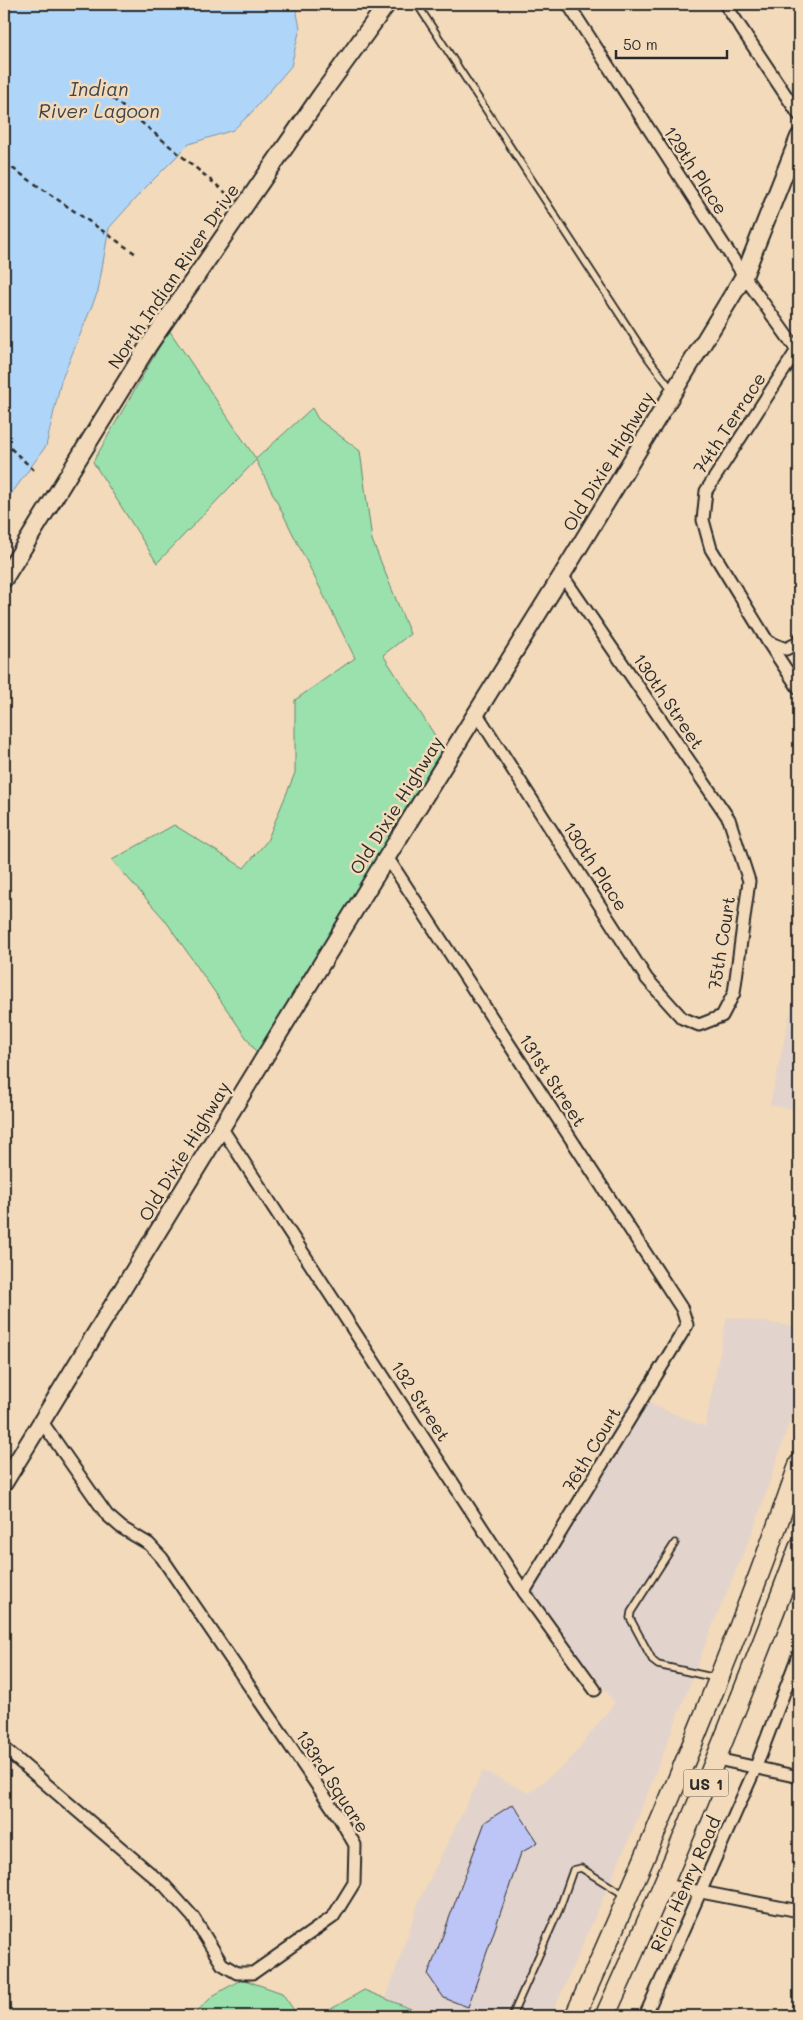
<svg xmlns="http://www.w3.org/2000/svg" width="803" height="2020" font-family="Mali,sans-serif">
	<style>
		.built { fill: #e2d3cc }
		.green { fill: #9be1ae; stroke: #63866c }
		.water { fill: #afd6f9; stroke: #7a92a7 }
		.building { fill: #bdc4f6; stroke: #2b2b2b }
		.lines { fill: none; stroke-linecap: round; stroke-linejoin: round }
		.lane-casing { stroke: #2b2b2b; stroke-width: 9 }
		.street-casing { stroke: #2b2b2b; stroke-width: 15 }
		.secondary-casing { stroke: #2b2b2b; stroke-width: 20 }
		.primary-casing { stroke: #2b2b2b; stroke-width: 22 }
		.path { stroke: #2b2b2b; stroke-width: 2.5; stroke-dasharray: 5 4; stroke-linecap: butt }
		.lane { stroke: #f2daba; stroke-width: 5.5 }
		.street { stroke: #f2daba; stroke-width: 11 }
		.secondary { stroke: #f2daba; stroke-width: 16 }
		.primary { stroke: #f2daba; stroke-width: 19 }
		.labels { text-anchor: middle; dominant-baseline: central; stroke-width: 5; stroke-linejoin: round; paint-order: stroke }
		.shield { fill: #f2daba; stroke: #676056; stroke-width: 1 }
		.shield-label { font-size: 16px; font-weight: bold; fill: #2b2b2b }
		.street-label { font-size: 18px; fill: #2b2b2b; stroke: #f2daba }
		.water-label { font-size: 19px; font-style: italic; fill: #3f454a; stroke: #f2daba }
	</style>
	<rect width="100%" height="100%" fill="#f2daba"/>
	<filter id="ink" filterUnits="userSpaceOnUse"><feTurbulence type="fractalNoise" baseFrequency=".02" numOctaves="2"/><feDisplacementMap in="SourceGraphic" scale="10" xChannelSelector="R" yChannelSelector="G"/><feConvolveMatrix kernelMatrix="1 2 1 2 8 2 1 2 1" color-interpolation-filters="sRGB"/></filter>
	<g filter="url(#ink)">
		<!-- built -->
		<g class="built">
			<polygon points="799,974 799,1110 770,1105"/>
			<polygon points="727,1317 799,1327 799,1392 756,1523 714,1622 633,1830 551,2016 422,2016 416,2011 386,1999 420,1899 483,1771 529,1793 568,1762 615,1703 527,1586 632,1396 705,1427"/>
		</g>
		<!-- green -->
		<g class="green">
			<polygon points="169,330 256,459 312,408 318,419 360,451 372,540 410,634 383,655 443,748 257,1053 165,920 112,860 174,825 244,868 267,841 295,773 295,700 355,658 256,460 157,563 93,462"/>
			<polygon points="242,1979 282,1993 298,2016 192,2016 214,1995"/>
			<polygon points="364,1990 416,2011 422,2016 319,2016"/>
		</g>
		<!-- water -->
		<polygon class="water" points="4,4 295,4 300,28 291,66 252,112 233,130 189,144 143,190 109,228 98,291 61,381 46,446 4,504"/>
		<!-- building -->
		<polygon class="building" points="513,1804 538,1842 521,1853 468,2007 444,1998 428,1975 485,1822"/>
		<g class="lines">
			<!-- lane casing -->
			<g class="lane-casing">
				<g id="lane">
					<polyline points="417,4 648,358 672,390"/>
					<polyline points="675,1543 631,1612 630,1618 653,1661 658,1665 716,1678"/>
					<polyline points="512,2016 559,1910 573,1870 581,1868 626,1896"/>
				</g>
			</g>
			<!-- street casing -->
			<g class="street-casing">
				<g id="street">
					<polyline points="568,4 744,276 799,353"/>
					<polyline points="725,4 799,115"/>
					<polyline points="797,350 706,491 703,520 711,549 768,642 799,689"/>
					<polyline points="768,642 786,649 798,643 799,639"/>
					<polyline points="477,714 647,979 682,1018 699,1025 722,1016 734,993 749,881 729,819 562,575"/>
					<polyline points="387,857 682,1309 687,1325 524,1592"/>
					<polyline points="221,1127 524,1592 595,1690"/>
					<polyline points="4,1748 165,1886 193,1917 222,1964 237,1973 253,1973 333,1917 354,1883 355,1845 340,1819 162,1558 149,1544 122,1528 107,1515 42,1422"/>
					<polyline points="717,1759 799,1777"/>
					<polyline points="665,1885 799,1911"/>
					<polyline points="645,2016 755,1769 799,1653"/>
				</g>
			</g>
			<!-- secondary casing -->
			<g class="secondary-casing">
				<g id="secondary">
					<polyline points="4,579 148,346 321,95 387,4"/>
					<polyline points="4,1483 387,857 562,575 744,276 799,137"/>
				</g>
			</g>
			<!-- primary casing -->
			<g class="primary-casing">
				<g id="primary">
					<path d="M 575,2016 C 656,1835 734,1651 799,1464"/>
					<path d="M 605,2016 C 675,1862 739,1706 799,1547"/>
				</g>
			</g>
			<!-- path -->
			<g class="path">
				<polyline points="99,87 226,193"/>
				<polyline points="5,163 136,254"/>
				<polyline points="4,442 36,472"/>
				<polyline points="4,514 6,516"/>
			</g>
			<!-- lane -->
			<use href="#lane" class="lane"/>
			<!-- street -->
			<use href="#street" class="street"/>
			<!-- secondary -->
			<use href="#secondary" class="secondary"/>
			<!-- primary -->
			<use href="#primary" class="primary"/>
		</g>
	</g>
	<g class="labels">
		<!-- shield labels -->
		<rect class="shield" x="683.5" y="1769.5" width="45" height="27" rx="4"/>
		<g class="shield-label">
			<text x="706" y="1783">US 1</text>
		</g>
		<!-- street labels -->
		<g class="street-label">
			<text transform="translate(696 170) rotate(57)">129th Place</text>
			<text transform="translate(173 276) rotate(-56)">North Indian River Drive</text>
			<text transform="translate(729 423) rotate(-57)">74th Terrace</text>
			<text transform="translate(608 461) rotate(-59)">Old Dixie Highway</text>
			<text transform="translate(669 701) rotate(56)">130th Street</text>
			<text transform="translate(396 805) rotate(-58)">Old Dixie Highway</text>
			<text transform="translate(596 866) rotate(57)">130th Place</text>
			<text transform="translate(721 943) rotate(-81)">75th Court</text>
			<text transform="translate(553 1080) rotate(57)">131st Street</text>
			<text transform="translate(184 1151) rotate(-59)">Old Dixie Highway</text>
			<text transform="translate(421 1401) rotate(57)">132 Street</text>
			<text transform="translate(591 1449) rotate(-59)">76th Court</text>
			<text transform="translate(333 1781) rotate(57)">133rd Square</text>
			<text transform="translate(685 1884) rotate(-66)">Rich Henry Road</text>
		</g>
		<!-- water labels -->
		<g class="water-label">
			<text x="99" y="88">Indian<tspan x="99" dy="22">River Lagoon</tspan></text>
		</g>
	</g>
	<!-- margin -->
	<rect width="803" height="2020" fill="none" stroke="#f2daba" stroke-width="20"/>
	<rect x="10" y="10" width="783" height="2000" fill="none" stroke="#2b2b2b" stroke-width="2" filter="url(#ink)"/>
	<!-- scale -->
	<path d="M616 50v8h111v-8" fill="none" stroke="#2b2b2b" stroke-width="2.5"/>
	<text x="623" y="50" font-size="15" fill="#2b2b2b" stroke="#f2daba" stroke-width="4" paint-order="stroke">50 m</text>
</svg>
